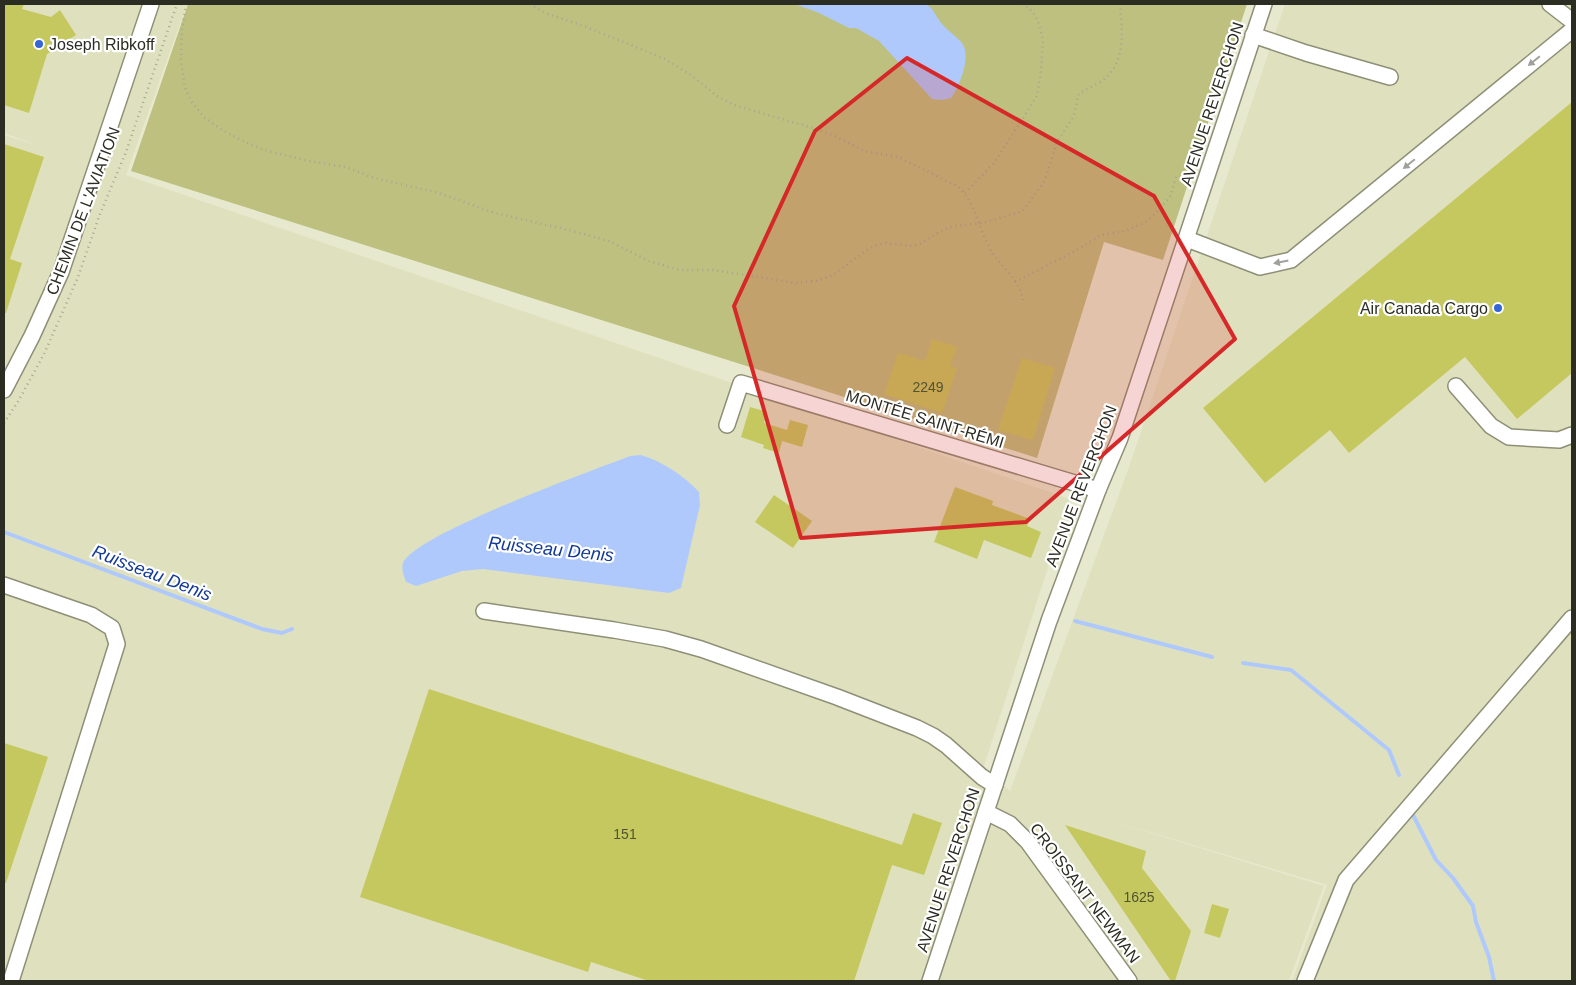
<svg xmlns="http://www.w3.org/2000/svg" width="1576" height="985" font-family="Arial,sans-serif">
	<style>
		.built { fill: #dfe1be }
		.green { fill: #bdc07e }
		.water { fill: #afc9fc }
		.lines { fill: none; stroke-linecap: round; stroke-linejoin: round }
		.stream { stroke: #afc9fc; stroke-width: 4 }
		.building { fill: #c5c85f }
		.minor-casing { stroke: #8e8f76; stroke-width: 18 }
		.path { stroke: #a5a792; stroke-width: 2.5; stroke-dasharray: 1 4; stroke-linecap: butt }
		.minor { stroke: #fff; stroke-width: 15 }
		.oneway { fill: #a0a09c }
		.marked { fill: #d62828; fill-opacity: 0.2; stroke: #d62828; stroke-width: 4; stroke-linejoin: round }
		.poi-dot { fill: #3466d5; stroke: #fff; stroke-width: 2 }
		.labels { text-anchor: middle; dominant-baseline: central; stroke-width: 4.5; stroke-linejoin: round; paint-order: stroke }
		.number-label { font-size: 14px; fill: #525331 }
		.poi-label { font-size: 16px; fill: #2b2c22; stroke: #fff; text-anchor: start }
		.street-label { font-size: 16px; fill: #2b2c22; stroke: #fff }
		.water-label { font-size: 18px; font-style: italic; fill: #123a96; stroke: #fff }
	</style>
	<rect width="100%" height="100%" fill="#e7e9ce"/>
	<!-- built -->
	<polygon class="built" points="4,4 187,4 126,175 1070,499 984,766 1010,791 1129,467 1285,4 1572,4 1572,981 1292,981 1327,885 1102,818 1324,886 1289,981 4,981 4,135 36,145 4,133"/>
	<!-- green -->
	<polygon class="green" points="188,4 1247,4 1163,260 1104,242 1037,458 131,171"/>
	<!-- water -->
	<g class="water">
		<path d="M 794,4 L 925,4 C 934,8 936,17 942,24 C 948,31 956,36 962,43 C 972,57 959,87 951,98 L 942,100 L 932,99 L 879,41 L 856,28 L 849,28 L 817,12 Z"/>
		<path d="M 641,455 C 662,461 684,476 699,492 L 700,505 L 681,588 L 669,593 L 483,569 L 462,571 L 416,586 L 406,582 C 404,576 401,569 403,563 C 415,534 594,470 630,456 Z"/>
	</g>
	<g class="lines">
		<!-- stream -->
		<g class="stream">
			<polyline points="4,532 262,629 282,633 292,629"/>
			<polyline points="1075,621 1212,657"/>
			<polyline points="1243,663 1291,670 1389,750 1399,775"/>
			<polyline points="1413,815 1436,860 1453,878 1473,906 1476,922 1489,957 1494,981"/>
		</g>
	</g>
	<!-- building -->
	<g class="building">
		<polygon points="4,4 24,4 22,9 51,17 60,10 76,35 47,54 29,113 4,105"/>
		<polygon points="1572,102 1572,373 1517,419 1465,357 1349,453 1330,430 1265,483 1203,408"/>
		<polygon points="4,144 44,157 10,259 22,263 6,313 4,313"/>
		<polygon points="932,339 957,347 950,366 957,368 942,413 884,394 898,353 925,361"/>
		<polygon points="1022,358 1055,368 1033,440 998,430"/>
		<polygon points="750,407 767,412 764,423 787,430 790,420 808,425 802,447 782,441 779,453 763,448 764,445 741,437"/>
		<polygon points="955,487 993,501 992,505 1030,519 1027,526 1041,532 1031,558 984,540 977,559 934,542"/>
		<polygon points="774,495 812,521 793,548 755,522"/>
		<polygon points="429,689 902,845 913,813 942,823 924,875 892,865 854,981 649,981 591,962 588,972 360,897"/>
		<polygon points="4,743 48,757 6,883 4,883"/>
		<polygon points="1065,825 1146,851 1142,868 1191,931 1175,981 1171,981"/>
		<polygon points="1212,904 1229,909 1220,938 1204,933"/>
	</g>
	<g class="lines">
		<!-- minor casing -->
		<g class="minor-casing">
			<g id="minor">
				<polyline points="1550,4 1572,21"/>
				<polyline points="1253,35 1306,53 1390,77"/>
				<polyline points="1187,239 1260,267 1291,260 1572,30"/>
				<polyline points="1456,386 1491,426 1509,437 1559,440 1572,435"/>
				<polyline points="4,390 32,336 61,272 151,4"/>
				<polyline points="727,425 741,383 1098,490"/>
				<polyline points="4,585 91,615 112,628 117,644 11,981"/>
				<polyline points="484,611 614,630 665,639 701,649 837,697 917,728 933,736 946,745 982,777 995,785"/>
				<polyline points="986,812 1010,824 1028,842 1129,981"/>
				<polyline points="930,981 1049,621 1098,490 1120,438 1264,4"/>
				<polyline points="1305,981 1346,880 1572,618"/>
			</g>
		</g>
		<!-- path -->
		<g class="path">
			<path d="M 186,4 L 182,29 L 181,61 L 185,88 L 191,101 L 204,117 L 222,130 L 241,140 L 264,150 L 309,161 L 346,167 L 374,178 L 439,193 L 495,213 L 581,233 L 611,242 L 649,261 L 680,270 L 714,270 L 795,283 L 816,281 L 833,275 L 867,250 L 877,245 L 886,243 L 912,246 L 920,244 L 943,230 L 953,226 L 983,223 L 1023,211 L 1045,180 L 1057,142 L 1074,116 L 1078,95 C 1085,89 1094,86 1102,81 C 1127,62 1122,32 1120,4"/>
			<path d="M 530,4 L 545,13 L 589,28 L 665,59 L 691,75 L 717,96 L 734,105 L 813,128 L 835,136 L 864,151 L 898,157 L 957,186 C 977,203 979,233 993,254 C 1004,269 1022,283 1023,302"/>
			<polyline points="965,193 994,163 1037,96 1041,71 1043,40 1038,21 1032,11 1023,4"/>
			<polyline points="1015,282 1075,251 1101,235 1125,231 1144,223 1155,214 1170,197 1177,174"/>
			<polyline points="4,423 19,400 44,354 78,277 100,214 126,152 177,4"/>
		</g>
		<!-- minor -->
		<use href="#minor" class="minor"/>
	</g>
	<!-- one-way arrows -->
	<defs><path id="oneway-solid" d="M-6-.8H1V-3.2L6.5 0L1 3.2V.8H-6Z" transform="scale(1.25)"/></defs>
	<g class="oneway">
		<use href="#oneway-solid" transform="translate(1534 61) rotate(141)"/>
		<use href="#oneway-solid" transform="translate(1409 164) rotate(141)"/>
		<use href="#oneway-solid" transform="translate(1281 262) rotate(169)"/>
	</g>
	<!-- marked area -->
	<path class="marked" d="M 907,58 L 1154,196 L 1235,339 L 1026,522 L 801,538 L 734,306 L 815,131 Z"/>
	<!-- markers -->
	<g class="poi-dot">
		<circle cx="39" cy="44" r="5"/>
		<circle cx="1498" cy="308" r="5"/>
	</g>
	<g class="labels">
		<!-- number labels -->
		<g class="number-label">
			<text x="928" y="387">2249</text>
			<text x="625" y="834">151</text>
			<text x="1139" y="897">1625</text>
		</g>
		<!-- poi labels -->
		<g class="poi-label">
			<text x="49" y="44">Joseph Ribkoff</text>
			<text x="1488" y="308" text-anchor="end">Air Canada Cargo</text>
		</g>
		<!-- street labels -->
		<g class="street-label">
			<text transform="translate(1212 104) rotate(-72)">AVENUE REVERCHON</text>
			<text transform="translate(83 211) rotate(-69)">CHEMIN DE L'AVIATION</text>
			<text transform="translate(925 419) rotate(17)">MONTÉE SAINT-RÉMI</text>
			<text transform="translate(1081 486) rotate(-69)">AVENUE REVERCHON</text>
			<text transform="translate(948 870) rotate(-72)">AVENUE REVERCHON</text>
			<text transform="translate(1085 893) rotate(53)">CROISSANT NEWMAN</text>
		</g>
		<!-- water labels -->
		<g class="water-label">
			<text transform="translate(551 549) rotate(6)">Ruisseau Denis</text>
			<text transform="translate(152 573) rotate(21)">Ruisseau Denis</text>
		</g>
	</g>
	<!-- border -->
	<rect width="1576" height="985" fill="none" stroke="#2b2c22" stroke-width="10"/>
</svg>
